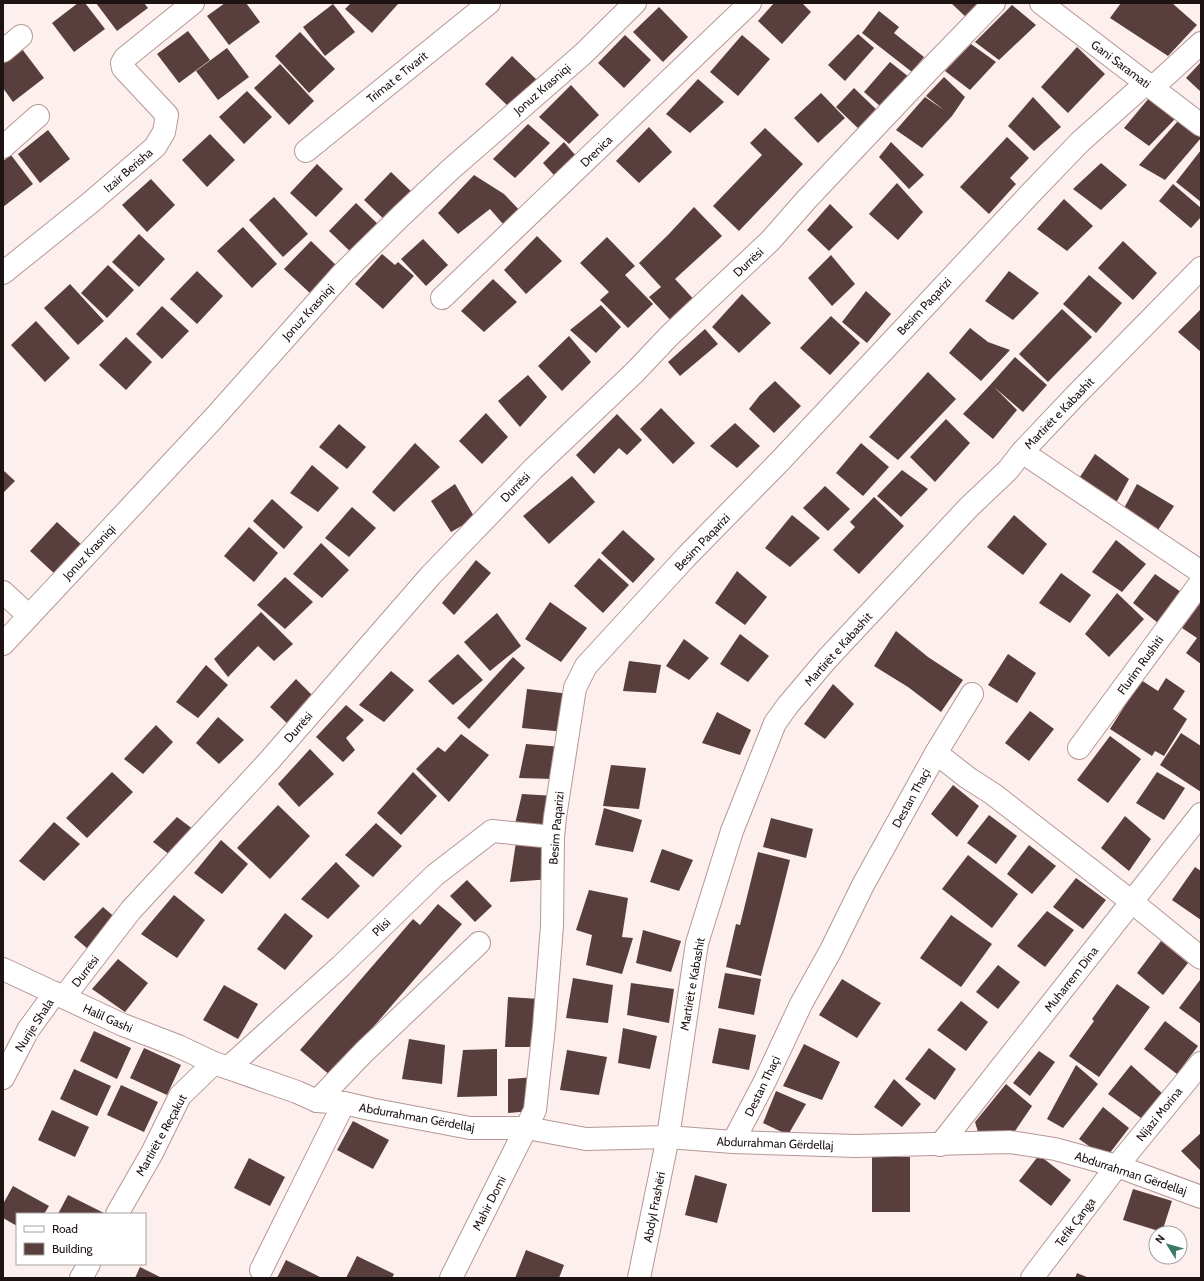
<svg xmlns="http://www.w3.org/2000/svg" width="1204" height="1281" font-family="Cabin,sans-serif">
	<style>
		.building { fill: #583e3c }
		.lines { fill: none; stroke-linecap: round; stroke-linejoin: round }
		.minor-casing { stroke: #b59795; stroke-width: 24 }
		.minor { stroke: #fff; stroke-width: 22 }
		.labels { text-anchor: middle; dominant-baseline: central; stroke-width: 4; stroke-linejoin: round; paint-order: stroke }
		.street-label { font-size: 12px; fill: #1e1313; stroke: #fff }
	</style>
	<rect width="100%" height="100%" fill="#fcefee"/>
	<!-- building -->
	<g class="building">
		<polygon points="78,3 85,3 105,29 74,52 52,23"/>
		<polygon points="96,3 144,3 148,8 117,31"/>
		<polygon points="225,3 246,3 260,22 229,45 207,16"/>
		<polygon points="351,3 397,3 398,4 372,33 345,9"/>
		<polygon points="774,3 802,3 811,12 782,44 758,21"/>
		<polygon points="951,3 983,3 968,19"/>
		<polygon points="1121,3 1172,3 1197,25 1168,56 1110,18"/>
		<polygon points="333,4 355,32 325,56 303,27"/>
		<polygon points="1012,5 1036,25 999,60 975,42"/>
		<polygon points="659,7 688,37 663,62 633,32"/>
		<polygon points="879,11 899,27 894,33 924,57 912,72 862,33"/>
		<polygon points="188,31 210,60 179,83 157,54"/>
		<polygon points="300,32 335,69 309,93 275,56"/>
		<polygon points="858,34 874,48 845,81 828,65"/>
		<polygon points="625,35 651,60 624,88 598,63"/>
		<polygon points="742,35 770,59 738,96 710,72"/>
		<polygon points="971,44 996,62 970,90 945,71"/>
		<polygon points="1077,47 1105,74 1068,113 1041,87"/>
		<polygon points="227,48 249,77 218,100 196,71"/>
		<polygon points="22,49 44,78 13,102 3,88 3,64"/>
		<polygon points="512,56 538,81 511,109 485,84"/>
		<polygon points="890,62 914,81 888,113 864,92"/>
		<polygon points="1201,62 1201,92 1186,78"/>
		<polygon points="280,64 314,101 289,125 254,88"/>
		<polygon points="944,77 965,97 952,116 922,148 896,130 925,97 944,110 926,96"/>
		<polygon points="698,79 724,102 690,133 666,114"/>
		<polygon points="571,85 599,115 569,144 539,117"/>
		<polygon points="854,88 880,113 862,132 836,107"/>
		<polygon points="247,91 272,117 244,144 219,117"/>
		<polygon points="821,93 845,118 818,143 794,118"/>
		<polygon points="1033,97 1061,127 1034,151 1008,126"/>
		<polygon points="1149,98 1175,119 1149,146 1124,128"/>
		<polygon points="1178,121 1201,138 1165,180 1139,165"/>
		<polygon points="528,124 550,143 515,178 493,159"/>
		<polygon points="649,127 672,152 639,183 616,161"/>
		<polygon points="765,128 803,164 739,231 713,206 762,155 750,143"/>
		<polygon points="48,130 70,159 40,183 18,154"/>
		<polygon points="210,134 235,160 207,187 182,160"/>
		<polygon points="1007,137 1029,158 1010,178 1016,184 989,214 960,187"/>
		<polygon points="564,142 582,163 562,184 543,163"/>
		<polygon points="891,142 924,175 909,189 879,157"/>
		<polygon points="1201,150 1201,202 1176,182"/>
		<polygon points="11,155 33,184 3,207 3,161"/>
		<polygon points="1101,163 1127,185 1101,210 1073,189"/>
		<polygon points="317,164 343,189 316,217 290,193"/>
		<polygon points="391,172 417,197 390,225 364,200"/>
		<polygon points="474,175 504,194 525,216 509,231 490,209 458,234 438,213"/>
		<polygon points="151,179 175,205 147,232 122,205"/>
		<polygon points="897,183 923,212 898,240 869,214"/>
		<polygon points="1173,184 1201,208 1201,217 1191,228 1159,201"/>
		<polygon points="274,197 308,234 283,257 249,220"/>
		<polygon points="1064,199 1093,226 1067,251 1037,229"/>
		<polygon points="356,203 382,228 355,256 329,231"/>
		<polygon points="830,204 853,227 829,251 807,230"/>
		<polygon points="694,207 722,236 675,279 699,305 676,326 649,297 661,287 639,263 668,235"/>
		<polygon points="243,227 277,264 252,288 217,251"/>
		<polygon points="139,234 165,259 139,287 112,262"/>
		<polygon points="537,236 562,261 526,294 504,270"/>
		<polygon points="607,237 635,266 625,275 653,304 628,328 600,300 609,292 580,263"/>
		<polygon points="423,239 448,265 426,286 401,259"/>
		<polygon points="311,241 337,266 311,294 284,269"/>
		<polygon points="1123,241 1157,273 1133,300 1098,268"/>
		<polygon points="382,254 395,265 398,262 414,276 383,309 355,284"/>
		<polygon points="831,255 855,284 832,306 808,278"/>
		<polygon points="108,265 134,290 107,318 81,293"/>
		<polygon points="197,271 223,296 197,324 170,299"/>
		<polygon points="1009,271 1039,293 1013,320 985,301"/>
		<polygon points="1089,275 1122,303 1096,333 1063,304"/>
		<polygon points="493,279 517,302 484,332 461,311"/>
		<polygon points="70,284 104,321 78,345 44,308"/>
		<polygon points="866,291 891,314 867,343 842,322"/>
		<polygon points="742,294 771,323 739,353 712,327"/>
		<polygon points="601,305 621,327 596,353 570,330"/>
		<polygon points="162,306 189,331 162,359 136,334"/>
		<polygon points="1062,309 1092,337 1048,382 1019,354"/>
		<polygon points="1201,309 1201,352 1178,332"/>
		<polygon points="831,316 860,343 830,375 800,348"/>
		<polygon points="36,321 70,358 45,382 11,345"/>
		<polygon points="970,328 988,342 1010,350 981,381 949,353"/>
		<polygon points="705,329 718,344 680,376 668,362"/>
		<polygon points="569,336 591,362 562,391 538,366"/>
		<polygon points="126,337 152,362 126,390 99,365"/>
		<polygon points="1015,357 1047,385 1023,412 994,387 1017,410 993,439 963,414 991,384"/>
		<polygon points="928,372 956,399 898,460 869,437"/>
		<polygon points="528,375 547,397 520,427 498,401"/>
		<polygon points="775,381 801,406 774,433 749,409 760,395"/>
		<polygon points="661,408 695,443 673,464 640,429"/>
		<polygon points="486,413 508,437 482,464 459,441"/>
		<polygon points="617,414 642,440 627,455 619,448 594,474 576,455"/>
		<polygon points="946,419 970,443 935,482 910,457"/>
		<polygon points="735,423 760,446 737,468 710,446"/>
		<polygon points="339,424 366,447 347,469 319,447"/>
		<polygon points="415,443 440,467 394,512 372,492"/>
		<polygon points="861,443 889,467 863,496 836,473"/>
		<polygon points="1095,454 1129,479 1116,503 1078,480"/>
		<polygon points="312,465 339,488 318,512 290,493"/>
		<polygon points="3,470 15,481 3,493"/>
		<polygon points="902,470 928,489 901,517 877,496"/>
		<polygon points="572,476 595,502 549,544 523,516"/>
		<polygon points="455,484 475,518 451,532 431,501"/>
		<polygon points="1137,484 1174,506 1156,533 1122,512"/>
		<polygon points="825,486 850,509 828,531 803,508"/>
		<polygon points="874,497 904,526 859,574 833,550 855,527 850,522"/>
		<polygon points="272,499 303,527 284,549 253,521"/>
		<polygon points="352,507 376,528 349,557 325,538"/>
		<polygon points="792,515 820,538 790,567 765,548"/>
		<polygon points="1014,515 1047,544 1023,575 987,547"/>
		<polygon points="57,522 84,547 57,576 30,551"/>
		<polygon points="249,527 278,553 254,582 224,556"/>
		<polygon points="623,530 655,559 633,583 601,553"/>
		<polygon points="1116,540 1146,564 1122,592 1092,572"/>
		<polygon points="321,543 349,570 322,598 293,574"/>
		<polygon points="599,558 629,585 603,613 574,586"/>
		<polygon points="476,560 491,573 454,615 442,603"/>
		<polygon points="737,571 767,597 745,625 715,603"/>
		<polygon points="1061,573 1091,595 1070,623 1039,603"/>
		<polygon points="1155,574 1181,592 1158,623 1133,603"/>
		<polygon points="285,577 313,602 285,629 257,605"/>
		<polygon points="1117,593 1144,619 1109,657 1085,634"/>
		<polygon points="550,602 587,628 561,662 525,639"/>
		<polygon points="1201,602 1201,664 1186,653 1197,638 1182,628"/>
		<polygon points="261,612 293,644 274,661 258,646 228,677 214,659"/>
		<polygon points="497,613 521,646 490,671 464,642"/>
		<polygon points="896,631 928,657 963,680 941,712 908,687 874,666"/>
		<polygon points="740,634 769,656 748,682 720,664"/>
		<polygon points="684,639 709,658 689,680 666,666"/>
		<polygon points="458,654 483,680 453,705 428,681"/>
		<polygon points="1008,654 1036,673 1017,703 988,685"/>
		<polygon points="513,657 525,668 469,729 457,718"/>
		<polygon points="629,661 661,665 656,693 623,691"/>
		<polygon points="206,665 228,685 198,718 176,702"/>
		<polygon points="391,671 414,690 384,722 359,705"/>
		<polygon points="1166,678 1185,691 1173,709 1187,719 1164,756 1155,751 1152,756 1110,729 1141,680 1158,691"/>
		<polygon points="296,679 316,699 291,727 270,707"/>
		<polygon points="833,684 854,704 825,739 804,724"/>
		<polygon points="527,689 570,694 566,732 522,728"/>
		<polygon points="346,705 364,720 346,738 355,750 343,762 316,737"/>
		<polygon points="1030,711 1054,729 1029,761 1005,743"/>
		<polygon points="717,712 751,730 740,755 702,743"/>
		<polygon points="218,717 244,740 219,764 196,743"/>
		<polygon points="156,725 173,742 143,774 124,759"/>
		<polygon points="1181,733 1201,746 1201,792 1160,765"/>
		<polygon points="461,734 489,755 449,802 416,769 438,747 445,752"/>
		<polygon points="1110,736 1141,759 1108,803 1077,780"/>
		<polygon points="526,744 562,747 555,779 519,778"/>
		<polygon points="310,749 334,774 299,807 278,784"/>
		<polygon points="611,765 646,768 639,809 603,806"/>
		<polygon points="112,772 133,792 87,838 66,818"/>
		<polygon points="413,772 437,796 401,835 377,813"/>
		<polygon points="1157,772 1185,788 1164,820 1136,803"/>
		<polygon points="953,785 979,806 957,837 931,814"/>
		<polygon points="522,794 555,796 553,829 515,824"/>
		<polygon points="278,805 310,836 270,879 237,848"/>
		<polygon points="604,808 642,820 633,852 595,845"/>
		<polygon points="989,815 1017,836 996,864 967,843"/>
		<polygon points="1125,816 1151,839 1129,871 1101,848"/>
		<polygon points="177,817 198,833 174,858 153,842"/>
		<polygon points="771,818 813,829 806,858 763,847"/>
		<polygon points="54,822 80,844 44,881 19,861"/>
		<polygon points="376,823 402,846 373,877 345,855"/>
		<polygon points="221,840 248,864 222,894 194,873"/>
		<polygon points="516,842 552,845 552,879 510,882"/>
		<polygon points="1029,845 1056,866 1032,894 1007,874"/>
		<polygon points="662,849 693,860 679,891 650,882"/>
		<polygon points="758,852 790,860 761,976 726,967 736,924 740,925"/>
		<polygon points="968,855 1018,894 992,928 942,889"/>
		<polygon points="336,862 360,886 328,919 301,899"/>
		<polygon points="1195,867 1201,871 1201,920 1172,900"/>
		<polygon points="1076,878 1106,900 1083,929 1053,907"/>
		<polygon points="467,880 492,906 475,922 450,896"/>
		<polygon points="589,890 628,898 622,937 633,938 622,974 586,965 592,935 576,930"/>
		<polygon points="174,895 205,920 177,958 141,934"/>
		<polygon points="438,904 462,924 331,1076 300,1050 413,919 420,925"/>
		<polygon points="103,907 118,920 89,950 74,937"/>
		<polygon points="1047,911 1074,930 1045,967 1017,946"/>
		<polygon points="285,913 313,936 285,970 257,949"/>
		<polygon points="951,915 992,944 961,987 920,958"/>
		<polygon points="643,930 681,941 671,972 636,963"/>
		<polygon points="1161,941 1188,963 1163,995 1137,973"/>
		<polygon points="118,959 148,983 125,1012 92,989"/>
		<polygon points="998,965 1020,982 998,1009 976,992"/>
		<polygon points="725,973 761,979 754,1015 718,1008"/>
		<polygon points="573,978 613,985 608,1023 566,1018"/>
		<polygon points="842,979 881,1003 857,1038 819,1015"/>
		<polygon points="1200,980 1201,981 1201,1024 1179,1008"/>
		<polygon points="631,983 674,989 669,1023 627,1015"/>
		<polygon points="1117,984 1150,1007 1099,1077 1069,1056 1094,1021 1092,1019"/>
		<polygon points="224,985 258,1004 238,1039 203,1020"/>
		<polygon points="508,997 540,999 539,1047 505,1047"/>
		<polygon points="961,1001 988,1022 966,1051 937,1030"/>
		<polygon points="1165,1021 1198,1046 1177,1074 1144,1049"/>
		<polygon points="623,1028 657,1036 650,1069 618,1063"/>
		<polygon points="719,1028 756,1035 749,1070 712,1063"/>
		<polygon points="94,1031 131,1048 117,1079 80,1061"/>
		<polygon points="409,1039 445,1045 442,1084 402,1079"/>
		<polygon points="804,1044 840,1062 822,1100 783,1086"/>
		<polygon points="144,1048 181,1065 167,1095 130,1078"/>
		<polygon points="929,1048 956,1069 935,1100 905,1079"/>
		<polygon points="497,1049 497,1096 457,1097 463,1050"/>
		<polygon points="567,1050 607,1057 599,1095 560,1090"/>
		<polygon points="1039,1051 1055,1062 1030,1096 1013,1083"/>
		<polygon points="1076,1065 1098,1084 1063,1128 1047,1119"/>
		<polygon points="1131,1065 1163,1094 1141,1118 1108,1094"/>
		<polygon points="74,1069 111,1086 97,1116 60,1099"/>
		<polygon points="536,1077 532,1111 508,1113 508,1079"/>
		<polygon points="894,1079 921,1104 902,1127 874,1107"/>
		<polygon points="1006,1084 1032,1106 1013,1134 978,1132 975,1122"/>
		<polygon points="121,1085 158,1102 144,1132 107,1115"/>
		<polygon points="776,1091 806,1104 788,1135 763,1123"/>
		<polygon points="1103,1107 1129,1128 1106,1158 1079,1139"/>
		<polygon points="52,1110 89,1127 75,1157 38,1140"/>
		<polygon points="353,1121 389,1140 373,1169 337,1150"/>
		<polygon points="1201,1133 1201,1171 1181,1151"/>
		<polygon points="1039,1155 1071,1180 1051,1206 1019,1181"/>
		<rect x="872" y="1157" width="38" height="55"/>
		<polygon points="249,1158 285,1177 270,1206 234,1188"/>
		<polygon points="695,1175 727,1184 717,1223 685,1215"/>
		<polygon points="13,1186 49,1206 44,1214 17,1214 17,1226 3,1218 3,1204"/>
		<polygon points="1133,1189 1172,1201 1162,1232 1123,1220"/>
		<polygon points="68,1195 106,1214 58,1214"/>
		<polygon points="526,1250 564,1265 559,1278 515,1278"/>
		<polygon points="357,1256 394,1274 392,1278 346,1278"/>
		<polygon points="286,1260 322,1278 277,1278"/>
		<polygon points="140,1267 162,1278 135,1278"/>
		<polygon points="1077,1273 1089,1278 1075,1278"/>
	</g>
	<g class="lines">
		<!-- minor casing -->
		<g class="minor-casing">
			<g id="minor">
				<polyline points="1041,3 1201,125"/>
				<polyline points="3,51 21,36"/>
				<polyline points="1152,88 1201,43"/>
				<polyline points="3,147 38,116"/>
				<polyline points="306,151 489,3"/>
				<polyline points="3,273 90,203 155,147 164,132 167,115 123,68 122,63 125,58 193,3"/>
				<polyline points="442,298 750,3"/>
				<polyline points="1022,452 1201,572"/>
				<polyline points="3,592 29,616"/>
				<polyline points="3,644 213,419 343,273 402,215 451,169 583,54 635,3"/>
				<polyline points="1079,748 1201,582"/>
				<polyline points="936,753 972,694"/>
				<polyline points="3,969 123,1025 178,1046 214,1063 297,1092 317,1101 344,1103 370,1109 470,1128 527,1128 586,1139 668,1137 733,1142 856,1146 1010,1142 1055,1149 1117,1166 1201,1197"/>
				<polyline points="64,997 131,910 269,761 431,575 534,468 635,372 669,336 770,241 807,199 927,72 994,3"/>
				<polyline points="228,1068 341,966 435,875 492,831 553,837"/>
				<polyline points="3,1078 28,1030 55,993"/>
				<polyline points="317,1101 364,1052 479,943"/>
				<polyline points="733,1142 765,1081 801,1004 831,950 863,885 936,753 968,778 993,794 1132,902 1201,958"/>
				<polyline points="940,1145 1201,814"/>
				<polyline points="117,1214 152,1153 180,1096 214,1063"/>
				<polyline points="261,1270 344,1103"/>
				<polyline points="81,1278 89,1264"/>
				<polyline points="451,1278 535,1110 544,1027 552,926 553,837 555,817 575,688 586,666 686,557 781,460 1029,195 1080,142 1146,83"/>
				<polyline points="639,1278 668,1137 697,943 732,831 775,723 788,705 827,659 968,508 1008,470 1022,452 1075,396 1201,268"/>
				<polyline points="1032,1278 1117,1166 1201,1063"/>
			</g>
		</g>
		<!-- minor -->
		<use href="#minor" class="minor"/>
	</g>
	<g class="labels">
		<!-- street labels -->
		<g class="street-label">
			<text transform="translate(1121 64) rotate(37)">Gani Saramati</text>
			<text transform="translate(397 77) rotate(-39)">Trimat e Tivarit</text>
			<text transform="translate(542 89) rotate(-41)">Jonuz Krasniqi</text>
			<text transform="translate(596 151) rotate(-44)">Drenica</text>
			<text transform="translate(128 170) rotate(-41)">Izair Berisha</text>
			<text transform="translate(748 262) rotate(-43)">Durrësi</text>
			<text transform="translate(924 306) rotate(-47)">Besim Paqarizi</text>
			<text transform="translate(308 312) rotate(-48)">Jonuz Krasniqi</text>
			<text transform="translate(1059 413) rotate(-46)">Martirët e Kabashit</text>
			<text transform="translate(515 487) rotate(-45)">Durrësi</text>
			<text transform="translate(702 542) rotate(-46)">Besim Paqarizi</text>
			<text transform="translate(89 552) rotate(-47)">Jonuz Krasniqi</text>
			<text transform="translate(838 649) rotate(-48)">Martirët e Kabashit</text>
			<text transform="translate(1140 665) rotate(-54)">Flurim Rushiti</text>
			<text transform="translate(298 727) rotate(-49)">Durrësi</text>
			<text transform="translate(911 798) rotate(-61)">Destan Thaçi</text>
			<text transform="translate(556 828) rotate(-85)">Besim Paqarizi</text>
			<text transform="translate(381 927) rotate(-44)">Plisi</text>
			<text transform="translate(85 971) rotate(-52)">Durrësi</text>
			<text transform="translate(1071 979) rotate(-52)">Muharrem Dina</text>
			<text transform="translate(692 984) rotate(-80)">Martirët e Kabashit</text>
			<text transform="translate(108 1018) rotate(24)">Halil Gashi</text>
			<text transform="translate(34 1025) rotate(-57)">Nurije Shala</text>
			<text transform="translate(762 1086) rotate(-64)">Destan Thaçi</text>
			<text transform="translate(1159 1114) rotate(-51)">Nijazi Morina</text>
			<text transform="translate(417 1117) rotate(10)">Abdurrahman Gërdellaj</text>
			<text transform="translate(161 1135) rotate(-61)">Martirët e Reçakut</text>
			<text transform="translate(775 1143) rotate(2)">Abdurrahman Gërdellaj</text>
			<text transform="translate(1131 1173) rotate(18)">Abdurrahman Gërdellaj</text>
			<text transform="translate(489 1203) rotate(-63)">Mahir Domi</text>
			<text transform="translate(654 1207) rotate(-79)">Abdyl Frashëri</text>
			<text transform="translate(1075 1222) rotate(-53)">Tefik Çanga</text>
		</g>
	</g>
	<!-- border -->
	<rect width="1204" height="1281" fill="none" stroke="#1e1313" stroke-width="8"/>
	<!-- legend -->
	<rect x="16" y="1213" width="130" height="52" fill="#ffffff" stroke="#a5a1a1"/>
	<rect x="24" y="1226" width="20" height="6" fill="#ffffff" stroke="#a5a1a1"/>
	<text x="52" y="1233" font-size="12" fill="#1e1313">Road</text>
	<rect x="24" y="1243" width="20" height="12" fill="#583e3c" stroke="#a5a1a1"/>
	<text x="52" y="1253" font-size="12" fill="#1e1313">Building</text>
	<!-- north arrow -->
	<g transform="translate(1168 1245) rotate(307)"><circle r="19" fill="#ffffff" stroke="#a5a1a1"/>
	<path d="M0-3L7 15L0 10L-7 15Z" fill="#3b7a67"/>
	<text y="-6" font-size="11" font-weight="bold" text-anchor="middle" fill="#1e1313">N</text>
	</g>
</svg>
